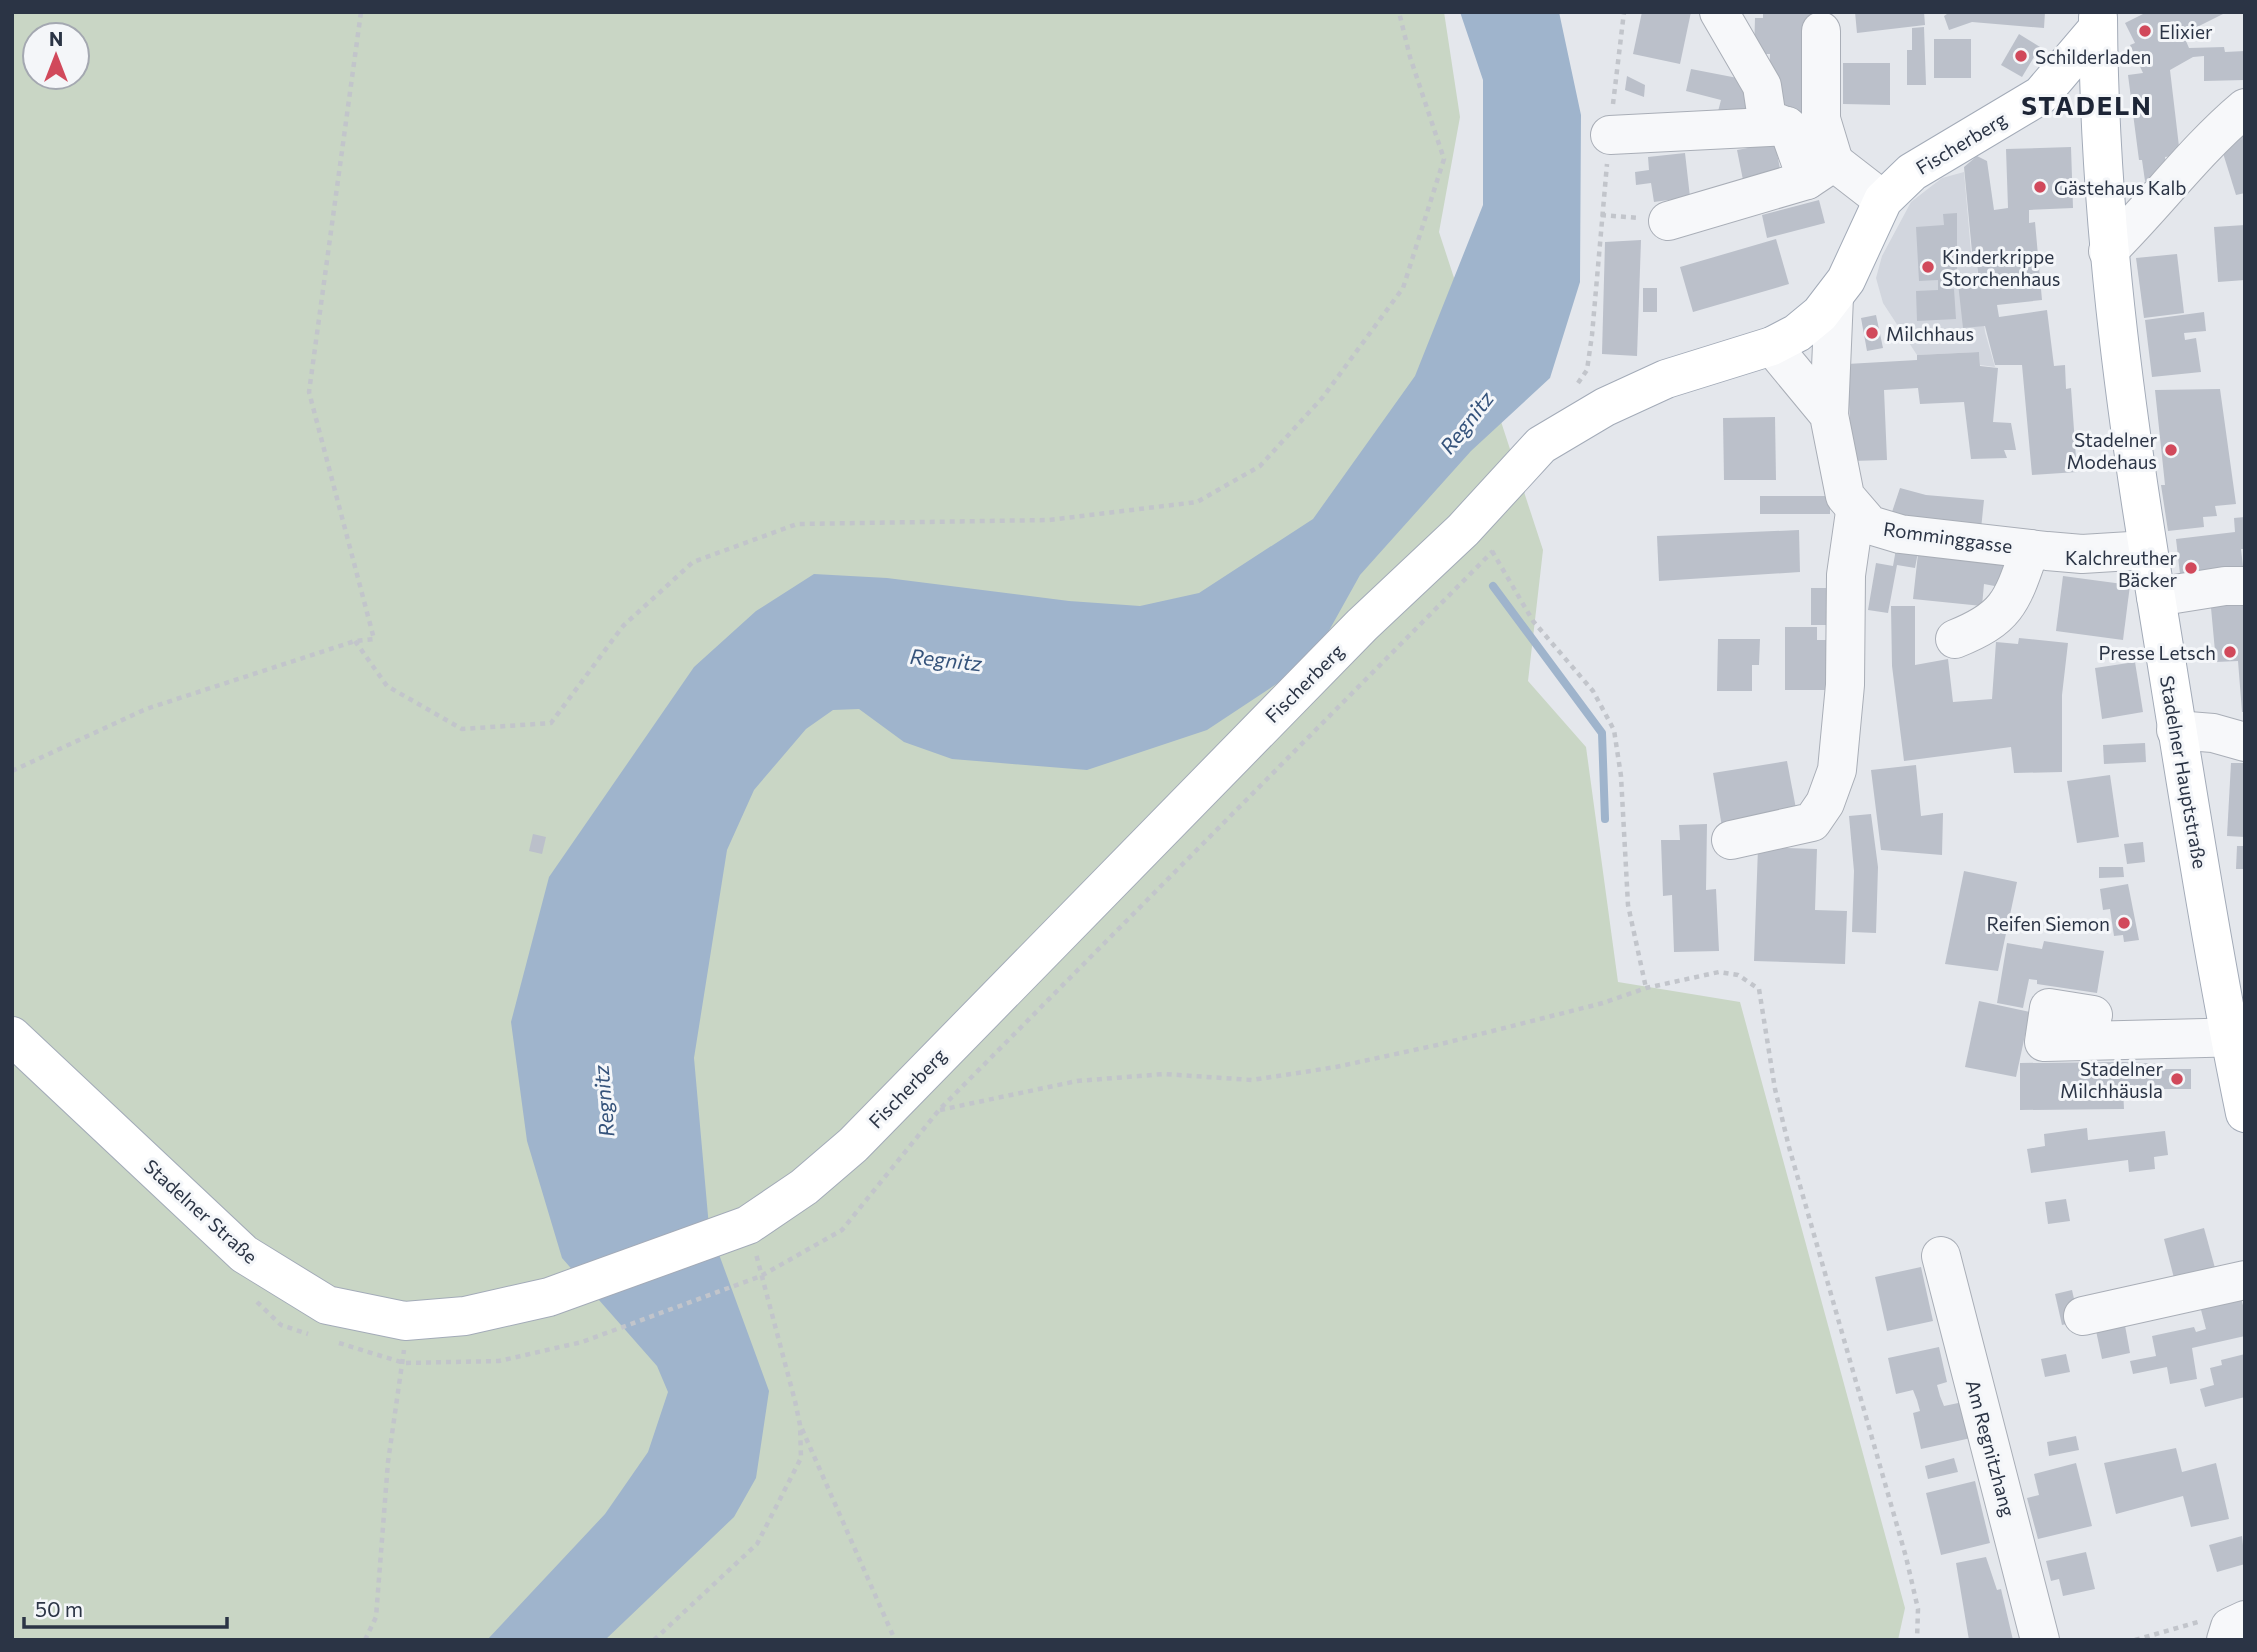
<svg xmlns="http://www.w3.org/2000/svg" width="2257" height="1652" font-family="Commissioner,sans-serif">
	<style>
		.built { fill: #d2d6de }
		.green { fill: #c9d6c5; fill-rule: evenodd }
		.water { fill: #9fb4cc }
		.lines { fill: none; stroke-linecap: round; stroke-linejoin: round }
		.stream { stroke: #9fb4cc; stroke-width: 8 }
		.building { fill: #bbc0ca }
		.minor-casing { stroke: #a9aeb7; stroke-width: 40 }
		.major-casing { stroke: #a3abb8; stroke-width: 40 }
		.path { stroke: #c2c5cb; stroke-width: 4.5; stroke-dasharray: 5 5; stroke-linecap: butt }
		.minor { stroke: #f7f8fa; stroke-width: 38 }
		.major { stroke: #fff; stroke-width: 38 }
		.poi-dot { fill: #d1495b; stroke: #f4f6f9; stroke-width: 2.5 }
		.labels { text-anchor: middle; dominant-baseline: central; stroke-width: 6; stroke-linejoin: round; paint-order: stroke }
		.poi-label { font-size: 19px; fill: #2b3445; stroke: #f4f6f9; text-anchor: start }
		.street-label { font-size: 19px; fill: #2b3445; stroke: #f4f6f9 }
		.water-label { font-size: 21px; font-style: italic; fill: #34527a; stroke: #f4f6f9 }
		.district-label { font-size: 26px; font-weight: bold; letter-spacing: 2px; fill: #1d2536; stroke: #f4f6f9 }
	</style>
	<rect width="100%" height="100%" fill="#e4e7ec"/>
	<!-- built -->
	<polygon class="built" points="1964,172 1971,252 1975,252 1985,332 1995,367 1980,365 1979,352 1917,355 1883,303 1876,278 1882,256 1911,202 1942,178"/>
	<!-- green -->
	<path class="green" d="M 12,12 L 1444,12 L 1460,117 L 1439,232 L 1543,550 L 1528,681 L 1586,747 L 1618,982 L 1740,1002 L 1905,1608 L 1898,1640 L 12,1640 ZM 35,35 L 77,35 L 77,77 L 35,77 Z"/>
	<!-- water -->
	<polygon class="water" points="1460,12 1559,12 1581,115 1580,282 1550,378 1471,451 1360,575 1326,636 1287,677 1207,730 1087,770 952,759 904,742 859,709 833,710 806,729 754,790 727,850 694,1058 709,1227 769,1391 756,1478 734,1517 605,1640 487,1640 605,1514 648,1452 668,1392 657,1366 562,1258 527,1141 511,1022 549,877 694,667 756,611 814,574 887,578 1069,601 1140,606 1199,593 1313,519 1415,376 1483,205 1483,80"/>
	<g class="lines">
		<!-- stream -->
		<polyline class="stream" points="1493,586 1602,733 1605,819"/>
	</g>
	<!-- building -->
	<g class="building">
		<polygon points="1642,12 1691,12 1680,64 1633,54"/>
		<polygon points="1763,12 1811,12 1808,117 1776,116 1769,79 1770,54 1754,54 1755,18 1763,18"/>
		<polygon points="1855,12 1924,12 1925,25 1857,33"/>
		<polygon points="1950,12 2045,12 2044,28 1972,22 1949,30 1944,16"/>
		<polygon points="2147,12 2227,12 2183,34 2189,48 2224,47 2225,52 2245,51 2245,80 2204,81 2204,56 2193,57 2170,70 2180,155 2165,157 2168,178 2145,181 2142,160 2139,160 2128,75 2143,73 2130,45 2135,43 2125,23"/>
		<polygon points="1924,27 1926,85 1907,85 1907,50 1912,50 1912,28"/>
		<polygon points="2019,34 2040,47 2022,77 2001,65"/>
		<rect x="1934" y="39" width="37" height="39"/>
		<polygon points="1843,63 1890,63 1890,105 1843,104"/>
		<polygon points="1691,69 1753,81 1745,107 1752,109 1715,123 1721,100 1686,91"/>
		<polygon points="1627,76 1645,85 1644,97 1625,90"/>
		<polygon points="2245,128 2245,193 2236,195 2218,137"/>
		<polygon points="1775,143 1782,179 1744,185 1737,150"/>
		<polygon points="2071,147 2073,208 2029,210 2029,223 2035,222 2042,300 1997,305 1999,317 2047,310 2054,366 2065,365 2066,389 2071,388 2077,472 2032,475 2022,365 1995,365 1985,326 1963,328 1958,283 1979,280 1975,251 1972,252 1964,167 1977,156 1987,161 1994,210 2008,208 2006,149"/>
		<polygon points="1685,153 1690,197 1654,202 1651,183 1636,185 1635,172 1649,170 1648,157"/>
		<polygon points="1819,200 1825,223 1767,238 1762,215"/>
		<polygon points="1957,213 1957,279 1947,280 1948,289 1954,289 1956,319 1917,321 1916,291 1938,290 1938,280 1919,281 1916,227 1944,225 1943,214"/>
		<polygon points="2245,225 2245,280 2218,282 2214,227"/>
		<polygon points="1776,239 1789,284 1693,312 1680,267"/>
		<polygon points="1641,240 1637,356 1602,354 1605,242"/>
		<polygon points="2177,254 2184,313 2144,318 2136,258"/>
		<rect x="1643" y="288" width="14" height="24"/>
		<polygon points="2204,312 2206,331 2184,333 2185,340 2196,338 2201,372 2152,377 2145,320"/>
		<polygon points="1876,315 1883,348 1867,351 1861,318"/>
		<polygon points="1979,352 1980,366 1998,368 1993,422 2011,423 2016,450 2004,450 2007,458 1971,459 1964,402 1920,404 1918,388 1884,390 1887,460 1852,461 1847,364 1917,360 1917,355"/>
		<polygon points="2220,389 2236,504 2215,506 2217,516 2203,517 2204,527 2168,531 2161,485 2165,485 2155,390"/>
		<polygon points="1775,417 1776,480 1724,480 1723,418"/>
		<polygon points="1900,488 1926,495 1984,500 1981,529 1919,523 1892,512"/>
		<rect x="1760" y="496" width="70" height="18"/>
		<polygon points="2245,517 2245,549 2241,549 2243,567 2180,574 2176,539 2235,532 2234,518"/>
		<polygon points="1799,530 1800,572 1659,581 1657,536"/>
		<polygon points="1896,549 1918,552 1915,568 1897,565 1888,613 1868,610 1876,563 1893,566"/>
		<polygon points="1918,554 2009,565 2005,588 1984,584 1982,606 1913,599"/>
		<polygon points="2063,576 2130,585 2123,640 2056,631"/>
		<rect x="1811" y="588" width="20" height="37"/>
		<polygon points="2245,595 2245,712 2242,712 2238,661 2216,662 2210,597"/>
		<polygon points="1891,606 1915,606 1915,665 1948,659 1953,702 1992,699 1996,642 2018,644 2019,638 2068,643 2062,695 2062,772 2014,773 2011,747 1904,761 1892,666"/>
		<polygon points="1785,627 1817,627 1817,640 1829,640 1829,690 1785,690"/>
		<polygon points="1718,639 1760,639 1759,665 1752,665 1752,691 1717,691"/>
		<polygon points="2135,662 2143,712 2102,719 2095,668"/>
		<polygon points="2145,743 2146,762 2104,764 2103,745"/>
		<polygon points="1787,761 1797,814 1722,827 1713,773"/>
		<polygon points="2231,763 2245,763 2245,837 2227,836"/>
		<polygon points="1916,765 1921,816 1943,813 1942,855 1881,850 1871,770"/>
		<polygon points="2110,775 2119,837 2077,843 2067,781"/>
		<polygon points="1871,814 1878,867 1876,933 1852,932 1854,871 1849,816"/>
		<polygon points="1707,824 1706,890 1716,889 1719,951 1674,952 1672,895 1663,896 1661,840 1680,840 1679,825"/>
		<polygon points="533,834 546,837 542,854 529,851"/>
		<polygon points="2143,842 2145,862 2127,864 2124,844"/>
		<polygon points="2237,846 2245,846 2245,869 2236,869"/>
		<polygon points="1758,847 1817,849 1815,910 1847,911 1845,964 1754,961"/>
		<polygon points="2099,867 2123,867 2124,877 2099,878"/>
		<polygon points="1964,871 2017,882 1998,971 1945,964"/>
		<polygon points="2128,884 2139,940 2124,942 2123,935 2114,936 2110,909 2103,910 2100,889"/>
		<polygon points="2044,941 2104,951 2097,993 2037,984 2037,980 2029,979 2023,1008 1997,1003 2007,943 2042,949"/>
		<polygon points="1979,1001 2030,1012 2016,1077 1965,1067"/>
		<polygon points="2123,1062 2164,1064 2164,1069 2191,1069 2191,1089 2123,1089 2124,1109 2020,1110 2020,1063"/>
		<polygon points="2087,1128 2088,1140 2165,1131 2168,1155 2154,1157 2155,1169 2129,1172 2128,1160 2031,1173 2027,1149 2045,1146 2044,1134"/>
		<polygon points="2066,1199 2070,1221 2048,1224 2045,1202"/>
		<polygon points="2204,1228 2215,1268 2174,1278 2164,1239"/>
		<polygon points="1921,1267 1933,1321 1887,1331 1875,1277"/>
		<polygon points="2072,1290 2079,1321 2062,1325 2055,1294"/>
		<polygon points="2240,1295 2245,1312 2245,1336 2192,1348 2197,1379 2170,1384 2167,1367 2133,1374 2130,1361 2156,1356 2152,1336 2194,1327 2196,1332 2206,1329 2200,1306"/>
		<polygon points="2124,1320 2130,1353 2102,1359 2095,1326"/>
		<polygon points="1939,1347 1947,1382 1937,1385 1940,1396 1944,1406 1963,1402 1971,1438 1921,1449 1913,1413 1920,1411 1917,1400 1913,1390 1896,1394 1888,1358"/>
		<polygon points="2066,1354 2070,1372 2045,1377 2041,1359"/>
		<polygon points="2245,1354 2245,1397 2205,1407 2200,1389 2214,1385 2210,1368 2222,1365 2221,1360"/>
		<polygon points="2076,1436 2079,1450 2049,1456 2047,1442"/>
		<polygon points="2176,1448 2182,1472 2216,1463 2229,1519 2191,1527 2183,1496 2116,1514 2104,1463"/>
		<polygon points="1954,1458 1958,1472 1928,1479 1925,1466"/>
		<polygon points="2076,1463 2092,1526 2038,1539 2027,1498 2039,1495 2034,1474"/>
		<polygon points="1975,1481 1990,1543 1941,1555 1926,1493"/>
		<polygon points="2242,1536 2245,1564 2217,1572 2209,1545"/>
		<polygon points="2086,1552 2095,1589 2063,1596 2059,1579 2051,1581 2046,1561"/>
		<polygon points="1986,1557 1997,1590 2001,1589 2013,1640 1969,1640 1956,1563"/>
	</g>
	<g class="lines">
		<!-- minor casing -->
		<g class="minor-casing">
			<g id="minor">
				<polyline points="1719,12 1762,86 1767,119 1788,127 1807,180"/>
				<polyline points="1821,31 1821,119 1834,162"/>
				<polyline points="1610,135 1787,126"/>
				<polyline points="1668,221 1807,180 1834,162 1883,200"/>
				<path d="M 2108,251 C 2155,205 2194,151 2245,108"/>
				<polyline points="1772,346 1829,415 1845,496 1870,525 1900,534 2047,551 2082,554 2147,550"/>
				<polyline points="1829,415 1834,297"/>
				<polyline points="2156,597 2225,586 2245,586"/>
				<path d="M 1955,639 C 2008,618 2012,601 2030,549"/>
				<polyline points="2176,730 2213,733 2245,742"/>
				<polyline points="1731,840 1812,822 1825,803 1837,770 1845,685 1846,575 1855,512"/>
				<polyline points="2093,1015 2049,1008 2044,1042 2245,1037"/>
				<polyline points="1941,1256 2040,1640"/>
				<polyline points="2083,1316 2245,1280"/>
				<polyline points="2226,1640 2230,1627 2245,1620"/>
			</g>
		</g>
		<!-- major casing -->
		<g class="major-casing">
			<g id="major">
				<path d="M 2098,17 C 2099,212 2124,405 2156,597 C 2184,769 2210,942 2245,1113"/>
				<polyline points="12,1036 244,1254 327,1305 405,1321 465,1316 549,1297 748,1225 804,1187 853,1145 1362,625 1463,530 1541,445 1605,407 1666,379 1772,346 1797,333 1820,314 1846,280 1883,200 1912,172 2041,95 2098,28"/>
			</g>
		</g>
		<!-- path -->
		<g class="path">
			<polyline points="1613,104 1624,12"/>
			<polyline points="1601,215 1639,218"/>
			<polyline points="1578,383 1587,370 1592,335 1607,164"/>
			<polyline points="1492,551 1533,621 1593,691 1614,730 1621,776 1628,905 1646,988"/>
			<polyline points="355,641 387,686 462,729 551,723 623,626 693,562 797,524 1049,520 1197,502 1260,466 1323,397 1403,288 1444,159 1410,57 1399,12"/>
			<polyline points="12,771 146,709 355,641 374,639 309,392 361,12"/>
			<polyline points="940,1110 1077,1081 1164,1074 1252,1080 1336,1067 1437,1045 1603,1003 1646,988 1719,972 1738,975 1759,989 1775,1089 1789,1147 1906,1557 1918,1609 1917,1640"/>
			<polyline points="257,1302 281,1325 308,1334"/>
			<polyline points="339,1343 404,1363 499,1361 582,1342 761,1276 842,1230 939,1110 1493,551"/>
			<polyline points="802,1429 895,1640"/>
			<polyline points="365,1640 376,1617 388,1462 404,1350"/>
			<polyline points="654,1640 757,1544 801,1458 800,1425 795,1401 756,1254"/>
			<polyline points="2135,1640 2198,1622"/>
		</g>
		<!-- minor -->
		<use href="#minor" class="minor"/>
		<!-- major -->
		<use href="#major" class="major"/>
	</g>
	<!-- markers -->
	<g class="poi-dot">
		<circle cx="2145" cy="31" r="7"/>
		<circle cx="2021" cy="56" r="7"/>
		<circle cx="2040" cy="187" r="7"/>
		<circle cx="1928" cy="267" r="7"/>
		<circle cx="1872" cy="333" r="7"/>
		<circle cx="2171" cy="450" r="7"/>
		<circle cx="2191" cy="568" r="7"/>
		<circle cx="2230" cy="652" r="7"/>
		<circle cx="2124" cy="923" r="7"/>
		<circle cx="2177" cy="1079" r="7"/>
	</g>
	<g class="labels">
		<!-- poi labels -->
		<g class="poi-label">
			<text x="2159" y="31">Elixier</text>
			<text x="2035" y="56">Schilderladen</text>
			<text x="2054" y="187">Gästehaus Kalb</text>
			<text x="1942" y="256">Kinderkrippe<tspan x="1942" dy="22">Storchenhaus</tspan></text>
			<text x="1886" y="333">Milchhaus</text>
			<text x="2157" y="439" text-anchor="end">Stadelner<tspan x="2157" dy="22">Modehaus</tspan></text>
			<text x="2177" y="557" text-anchor="end">Kalchreuther<tspan x="2177" dy="22">Bäcker</tspan></text>
			<text x="2216" y="652" text-anchor="end">Presse Letsch</text>
			<text x="2110" y="923" text-anchor="end">Reifen Siemon</text>
			<text x="2163" y="1068" text-anchor="end">Stadelner<tspan x="2163" dy="22">Milchhäusla</tspan></text>
		</g>
		<!-- street labels -->
		<g class="street-label">
			<text transform="translate(1961 143) rotate(-31)">Fischerberg</text>
			<text transform="translate(1948 537) rotate(8)">Romminggasse</text>
			<text transform="translate(1304 683) rotate(-45)">Fischerberg</text>
			<text transform="translate(2184 772) rotate(80)">Stadelner Hauptstraße</text>
			<text transform="translate(907 1088) rotate(-46)">Fischerberg</text>
			<text transform="translate(201 1211) rotate(42)">Stadelner Straße</text>
			<text transform="translate(1991 1448) rotate(75)">Am Regnitzhang</text>
		</g>
		<!-- water labels -->
		<g class="water-label">
			<text transform="translate(1466 422) rotate(-52)">Regnitz</text>
			<text transform="translate(946 659) rotate(6)">Regnitz</text>
			<text transform="translate(603 1101) rotate(-95)">Regnitz</text>
		</g>
		<!-- district labels -->
		<g class="district-label">
			<text x="2087" y="104">STADELN</text>
		</g>
	</g>
	<!-- border -->
	<rect width="2257" height="1652" fill="none" stroke="#2b3445" stroke-width="28"/>
	<!-- north arrow -->
	<g transform="translate(56 56)"><circle r="33" fill="#f4f6f9" stroke="#a4a8b1" stroke-width="2"/>
	<path d="M0-5L12 26L0 18L-12 26Z" fill="#d1495b"/>
	<text y="-10" font-size="19" font-weight="bold" text-anchor="middle" fill="#2b3445">N</text>
	</g>
	<!-- scale -->
	<path d="M24 1617v10h203v-10" fill="none" stroke="#2b3445" stroke-width="3.5"/>
	<text x="35" y="1617" font-size="21" fill="#2b3445" stroke="#f4f6f9" stroke-width="5" paint-order="stroke">50 m</text>
</svg>
